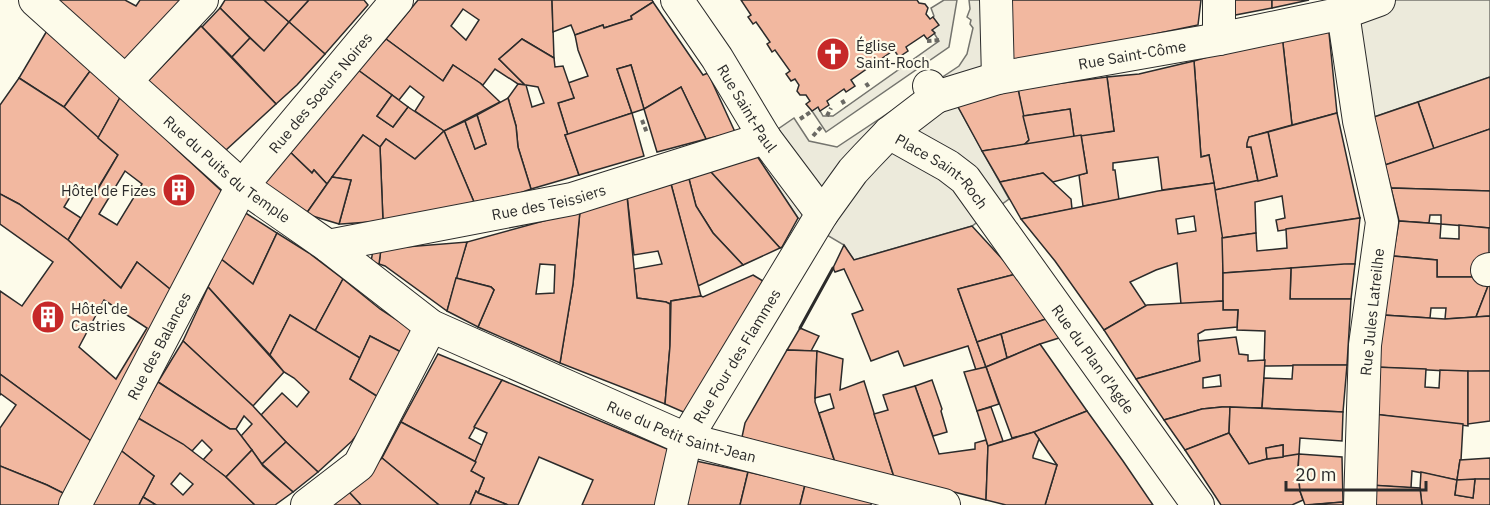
<svg xmlns="http://www.w3.org/2000/svg" width="1490" height="505" font-family="'IBM Plex Sans',sans-serif">
	<style>
		.parking { fill: #eceadb; stroke: #74746e; stroke-width: 1.5 }
		.building { fill: #f2b8a0; stroke: #2b2b2b; stroke-width: 1.5; fill-rule: evenodd }
		.lines { fill: none; stroke-linecap: round; stroke-linejoin: round }
		.pedestrian-casing { stroke: #2b2b2b; stroke-width: 34 }
		.path { stroke: #6a6964; stroke-width: 4; stroke-dasharray: 4.5 3; stroke-linecap: butt }
		.pedestrian { stroke: #fdfbea; stroke-width: 32 }
		.wall { stroke: #2b2b2b; stroke-width: 3 }
		.labels { text-anchor: middle; dominant-baseline: central; stroke-width: 4.5; stroke-linejoin: round; paint-order: stroke }
		.poi-label { font-size: 15px; fill: #2b2b2b; stroke: #fdfbea; text-anchor: start }
		.street-label { font-size: 15px; fill: #2b2b2b; stroke: #fdfbea }
	</style>
	<rect width="100%" height="100%" fill="#fdfbea"/>
	<!-- parking -->
	<g class="parking">
		<polygon points="944,0 957,0 949,47 826,132 812,111 818,107 823,116 833,116 939,41 932,30 933,17 934,16 931,8"/>
		<polygon points="969,0 996,0 998,78 957,105 1009,199 972,226 854,260 844,245 798,218 757,156 765,138 794,118 809,141 837,147 959,66 967,54 973,28 970,24 971,20 967,17 970,9"/>
		<polygon points="1379,0 1490,0 1490,77 1374,117 1343,13"/>
	</g>
	<!-- building -->
	<g class="building">
		<polygon points="51,0 125,0 136,6 140,0 182,0 124,63"/>
		<polygon points="225,0 264,0 289,22 264,51 220,8"/>
		<polygon points="264,0 309,0 289,22"/>
		<polygon points="309,0 364,0 368,5 325,54 289,22"/>
		<path d="M 418,0 L 552,0 L 554,58 L 522,39 L 499,59 L 525,85 L 518,84 L 495,69 L 483,85 L 453,65 L 443,81 L 386,39 ZM 463,9 L 479,20 L 466,40 L 451,26 Z"/>
		<polygon points="552,0 652,0 653,2 631,16 632,19 604,28 603,25 575,35 571,25 553,32"/>
		<polygon points="741,0 917,0 919,3 925,4 928,8 926,14 930,19 933,17 939,25 932,30 935,33 927,39 924,35 906,47 908,51 899,57 894,50 851,80 855,86 846,92 844,89 827,101 829,105 820,111 818,107 812,111 806,104 810,101 806,95 800,95 797,91 799,85 795,79 791,81 786,74 790,71 775,50 772,52 767,44 770,42 756,22 753,24 748,17 751,15"/>
		<polygon points="1011,0 1201,0 1198,25 1010,64"/>
		<polygon points="1229,0 1272,0 1272,8 1230,16"/>
		<polygon points="1272,0 1309,0 1272,8"/>
		<polygon points="653,2 703,75 708,73 735,132 706,139 681,87 644,109 631,65 617,69 632,113 568,135 558,103 574,98 568,83 588,76 578,50 575,35 603,25 604,28 632,19 631,16"/>
		<polygon points="220,8 250,38 232,57 202,27"/>
		<polygon points="289,22 325,54 297,85 276,104 232,57 250,38 264,51"/>
		<polygon points="1328,23 1337,113 1292,125 1282,35"/>
		<polygon points="201,26 276,104 226,150 148,81"/>
		<polygon points="48,29 93,67 64,107 19,78"/>
		<polygon points="1282,35 1292,125 1249,137 1247,147 1251,147 1258,181 1215,190 1209,155 1201,157 1194,61"/>
		<polygon points="386,39 443,81 453,65 480,83 500,102 444,131 415,111 424,97 410,86 399,100 358,70"/>
		<path d="M 522,39 L 554,58 L 555,67 L 563,66 L 574,98 L 558,103 L 568,135 L 565,135 L 579,175 L 531,189 L 518,147 L 516,126 L 508,98 L 518,84 L 525,85 L 499,59 ZM 526,85 L 538,87 L 544,103 L 532,107 Z"/>
		<polygon points="1194,61 1201,157 1209,155 1214,183 1162,190 1158,157 1113,163 1113,170 1115,170 1119,200 1083,206 1079,175 1087,173 1081,135 1114,131 1107,77 1139,74"/>
		<polygon points="631,65 644,109 632,113 617,69"/>
		<polygon points="93,67 123,92 98,138 64,107"/>
		<polygon points="358,70 392,95 377,116 393,127 408,107 444,131 415,159 386,139 380,147 363,135 327,184 314,170 312,173 288,150"/>
		<polygon points="1107,77 1114,131 1074,137 1070,109 1023,116 1018,89"/>
		<polygon points="1490,77 1490,129 1434,149 1418,102"/>
		<polygon points="19,78 64,107 118,155 92,198 76,187 64,207 81,218 68,240 19,204 0,194 0,105"/>
		<polygon points="681,87 706,139 657,152 644,109"/>
		<polygon points="1018,89 1029,140 1024,145 982,151 957,105 958,103"/>
		<path d="M 123,92 L 174,147 L 228,197 L 176,294 L 137,262 L 121,288 L 68,240 L 118,155 L 98,138 ZM 125,171 L 142,184 L 117,225 L 99,214 Z"/>
		<polygon points="392,95 408,107 393,127 377,116"/>
		<polygon points="508,98 516,126 518,147 531,189 520,193 474,202 444,131 465,121 475,149 486,144 477,115"/>
		<polygon points="1418,102 1434,149 1385,165 1374,117"/>
		<polygon points="1070,109 1074,137 1024,145 1029,140 1023,116"/>
		<polygon points="632,113 644,156 579,175 565,135"/>
		<polygon points="1337,113 1360,218 1278,231 1276,220 1285,218 1282,196 1255,202 1256,233 1222,238 1215,190 1277,176 1268,132"/>
		<polygon points="477,115 486,144 475,149 465,121"/>
		<polygon points="1490,129 1490,191 1391,188 1385,165"/>
		<polygon points="444,131 474,202 383,221 380,147 386,139 415,159"/>
		<polygon points="1268,132 1277,176 1258,181 1251,147 1247,147 1247,143 1249,137"/>
		<polygon points="363,135 380,147 383,221 341,224 339,224 351,180 332,177"/>
		<polygon points="1081,135 1087,173 1053,182 1043,173 1000,182 982,151"/>
		<polygon points="288,150 312,173 314,170 327,184 306,214 257,184"/>
		<polygon points="757,156 798,218 782,247 780,248 710,171"/>
		<polygon points="710,171 780,248 743,265 713,233 696,206 689,179"/>
		<polygon points="1043,173 1071,199 1072,209 1021,219 1000,182"/>
		<polygon points="332,177 351,180 339,224 306,214"/>
		<polygon points="689,179 696,206 713,233 743,265 698,286 671,184"/>
		<path d="M 1214,183 L 1223,241 L 1223,301 L 1181,304 L 1177,263 L 1156,270 L 1130,282 L 1146,306 L 1104,330 L 1055,261 L 1021,219 L 1158,191 ZM 1194,216 L 1196,231 L 1178,234 L 1176,219 Z"/>
		<polygon points="671,184 701,296 671,301 670,304 666,302 637,298 634,269 662,264 658,251 634,255 627,196"/>
		<polygon points="1391,188 1490,191 1490,228 1441,224 1441,215 1430,215 1429,223 1399,221"/>
		<path d="M 0,194 L 19,204 L 68,240 L 121,288 L 137,262 L 176,294 L 95,444 L 0,374 L 0,291 L 22,306 L 53,262 L 0,224 ZM 104,300 L 147,328 L 116,379 L 79,347 Z"/>
		<polygon points="627,196 637,298 666,302 670,304 670,346 665,404 560,363 573,284 580,211"/>
		<path d="M 580,211 L 573,284 L 560,363 L 478,327 L 494,290 L 491,287 L 456,278 L 467,242 ZM 540,264 L 555,265 L 554,293 L 536,294 Z"/>
		<polygon points="244,212 277,233 253,284 221,259"/>
		<polygon points="1360,218 1355,264 1223,273 1222,238 1256,233 1257,251 1287,248 1286,229"/>
		<polygon points="1399,221 1441,224 1440,238 1459,239 1459,225 1489,228 1489,264 1478,277 1437,277 1437,260 1393,256"/>
		<polygon points="972,226 1016,274 958,289 986,367 976,370 968,346 904,366 898,351 871,361 852,314 863,310 844,269 835,272 833,268 844,245 854,260"/>
		<polygon points="277,233 309,253 343,279 315,331 290,315 270,355 208,287 221,259 253,284"/>
		<polygon points="467,242 447,311 385,266 379,264 381,249"/>
		<polygon points="381,249 379,264 371,262 373,250"/>
		<polygon points="1393,256 1437,260 1437,277 1478,277 1490,281 1476,317 1445,319 1446,308 1431,308 1430,318 1383,315"/>
		<polygon points="1344,264 1355,264 1351,299 1290,299 1291,268"/>
		<polygon points="1291,268 1290,299 1351,299 1347,365 1264,366 1265,331 1237,330 1238,310 1223,310 1223,273"/>
		<polygon points="1016,274 1049,318 977,342 958,289"/>
		<polygon points="753,275 763,281 688,414 665,404 670,346 671,301 701,296 703,297"/>
		<polygon points="456,278 491,287 494,290 478,327 447,311"/>
		<polygon points="343,279 380,309 414,331 403,353 370,336 360,358 315,331"/>
		<polygon points="1490,281 1490,316 1476,317"/>
		<polygon points="208,287 284,372 253,406 183,341"/>
		<polygon points="1223,301 1223,310 1238,310 1237,327 1205,330 1198,334 1200,361 1136,379 1104,330 1147,305"/>
		<polygon points="290,315 360,358 350,379 380,398 367,421 352,441 318,472 286,442 261,415 282,393 297,407 309,392 294,378 284,372 270,355"/>
		<polygon points="1383,315 1445,319 1490,316 1490,371 1465,372 1375,367"/>
		<polygon points="1049,318 1062,337 1040,344 1007,358 1001,334"/>
		<polygon points="800,328 819,336 811,351 787,350"/>
		<polygon points="1001,334 1007,358 986,367 977,342"/>
		<polygon points="370,336 403,353 380,398 350,379"/>
		<path d="M 1236,337 L 1239,354 L 1248,355 L 1248,361 L 1265,360 L 1262,408 L 1222,407 L 1202,409 L 1164,420 L 1136,379 L 1200,361 L 1198,341 ZM 1220,375 L 1221,386 L 1203,388 L 1203,378 Z"/>
		<polygon points="183,341 253,406 286,442 262,464 241,436 252,424 244,416 236,429 230,429 158,382"/>
		<polygon points="1040,344 1087,411 1034,432 1012,438 986,367"/>
		<polygon points="787,350 817,351 815,402 835,462 742,437 745,423"/>
		<polygon points="817,351 843,359 840,390 864,381 894,477 835,462 819,413 834,408 830,394 815,398"/>
		<polygon points="438,354 502,380 469,438 482,445 476,462 401,422"/>
		<polygon points="1293,365 1347,365 1343,412 1262,408 1264,378 1292,379"/>
		<polygon points="986,367 999,404 977,411 964,372"/>
		<polygon points="1375,367 1426,369 1425,387 1439,388 1440,370 1468,371 1468,426 1373,414"/>
		<polygon points="1468,371 1490,371 1490,421 1468,424"/>
		<polygon points="0,374 95,444 67,495 47,485 0,466 0,428 16,405 1,394 0,395"/>
		<polygon points="502,380 672,451 657,505 582,505 593,480 539,457 518,505 508,505 478,493 484,478 471,471 487,433 474,427"/>
		<polygon points="932,380 942,409 941,411 947,432 933,436 915,386"/>
		<polygon points="158,382 230,429 236,429 252,450 226,477 203,460 212,450 202,440 192,451 138,418"/>
		<polygon points="915,386 939,454 975,449 975,443 986,440 988,446 986,500 894,477 874,414 888,410 883,395"/>
		<polygon points="991,407 1003,441 988,446 977,411"/>
		<polygon points="1222,407 1230,407 1229,433 1185,450 1164,420 1202,409"/>
		<polygon points="1230,407 1343,412 1342,441 1300,438 1299,454 1298,455 1283,457 1283,445 1266,448 1267,459 1249,464 1229,433"/>
		<polygon points="1087,411 1123,461 1153,505 1045,505 1057,465 1034,432"/>
		<polygon points="1373,414 1463,424 1461,460 1460,460 1457,480 1412,471 1411,488 1370,485"/>
		<path d="M 138,418 L 183,444 L 226,477 L 255,505 L 156,505 L 143,497 L 154,476 L 119,449 ZM 180,473 L 193,484 L 183,495 L 171,484 Z"/>
		<polygon points="401,422 476,462 471,471 484,478 478,493 476,491 470,505 439,505 382,458"/>
		<polygon points="1034,432 1039,439 1033,456 1033,458 1057,465 1045,505 1006,505 986,500 988,446"/>
		<polygon points="1229,433 1249,464 1267,459 1299,454 1298,470 1300,491 1303,500 1292,505 1221,505 1185,450"/>
		<polygon points="286,442 318,472 293,492 262,464"/>
		<polygon points="1283,445 1283,457 1267,459 1266,448"/>
		<polygon points="119,449 154,476 139,505 91,505"/>
		<polygon points="252,450 263,466 293,492 275,505 255,505 226,477"/>
		<polygon points="1299,454 1342,457 1343,502 1305,505 1300,491 1298,470"/>
		<polygon points="382,458 439,505 361,505 348,491"/>
		<polygon points="1490,458 1490,479 1457,480 1460,460"/>
		<polygon points="696,461 748,472 740,505 684,505"/>
		<polygon points="0,466 47,485 67,495 63,505 0,505"/>
		<polygon points="748,472 805,485 800,505 740,505"/>
		<polygon points="1421,472 1457,480 1455,495 1473,498 1475,479 1490,479 1490,505 1422,505 1420,489"/>
		<polygon points="1475,479 1473,498 1455,495 1457,480"/>
		<polygon points="805,485 872,500 871,505 800,505"/>
		<polygon points="1370,485 1420,488 1422,505 1370,505"/>
		<polygon points="348,491 361,505 331,505"/>
		<polygon points="476,491 478,493 508,505 470,505"/>
		<polygon points="143,497 156,505 139,505"/>
		<polygon points="1343,502 1343,505 1310,505 1320,504"/>
	</g>
	<g class="lines">
		<!-- pedestrian casing -->
		<g class="pedestrian-casing">
			<g id="pedestrian">
				<path id="s1" d="M 35,0 L 242,186 L 328,246 L 431,326 L 686,439 L 944,505"/>
				<path id="s2" d="M 677,0 L 717,58 L 765,138 L 822,214"/>
				<polyline points="996,0 998,78"/>
				<polyline points="1343,13 1359,121 1382,222 1365,345 1360,505"/>
				<polyline points="1219,39 1219,0"/>
				<polyline points="126,81 202,0"/>
				<path id="s3" d="M 929,86 L 936,97 L 998,78 L 1219,39 L 1343,13 L 1379,0"/>
				<path id="s4" d="M 889,133 L 948,166 L 965,179 L 1198,505"/>
				<path id="s5" d="M 328,246 L 572,199 L 765,138"/>
				<polyline points="1487,270 1490,269"/>
				<path id="s6" d="M 75,505 L 242,186 L 397,0"/>
				<polyline points="307,505 359,465 431,326"/>
				<path id="s7" d="M 671,505 L 686,439 L 822,214 L 853,171 L 866,157 L 889,133 L 936,97"/>
			</g>
		</g>
		<!-- path -->
		<g class="path">
			<polyline points="927,41 940,40"/>
			<polyline points="866,83 870,89"/>
			<polyline points="842,100 846,107"/>
			<polyline points="827,116 831,108"/>
			<polyline points="800,119 812,111"/>
			<polyline points="642,120 647,133"/>
			<polyline points="813,136 822,126"/>
		</g>
		<!-- pedestrian -->
		<use href="#pedestrian" class="pedestrian"/>
		<!-- wall -->
		<polyline class="wall" points="800,328 833,268"/>
	</g>
	<!-- icons -->
	<defs>
		<g id="church-disc" transform="scale(1.725)"><circle r="9.5" fill="#c62828" stroke="#fdfbea"/><path d="M-1.2-6h2.4v3.5h3.3v2.4h-3.3V6h-2.4V-.1h-3.3v-2.4h3.3Z" fill="#fff"/></g>
		<g id="building-disc" transform="scale(1.725)"><circle r="9.5" fill="#c62828" stroke="#fdfbea"/><path d="M-4-6H4V6H1V3H-1V6H-4ZM-2.5-4.3h1.7v1.8h-1.7ZM.8-4.3h1.7v1.8H.8ZM-2.5-1h1.7V.8h-1.7ZM.8-1h1.7V.8H.8Z" fill="#fff"/></g>
	</defs>
	<g fill-rule="evenodd">
		<use href="#church-disc" x="833" y="54"/>
		<use href="#building-disc" x="179" y="190"/>
		<use href="#building-disc" x="48" y="317"/>
	</g>
	<g class="labels">
		<!-- poi labels -->
		<g class="poi-label">
			<text x="856" y="45">Église<tspan x="856" dy="17">Saint-Roch</tspan></text>
			<text x="156" y="190" text-anchor="end">Hôtel de Fizes</text>
			<text x="71" y="308">Hôtel de<tspan x="71" dy="17">Castries</tspan></text>
		</g>
		<!-- street labels -->
		<g class="street-label">
			<text stroke="none"><textPath href="#s3" startOffset="214">Rue Saint-Côme</textPath></text>
			<text stroke="none"><textPath href="#s6" startOffset="482">Rue des Soeurs Noires</textPath></text>
			<text stroke="none"><textPath href="#s2" startOffset="129">Rue Saint-Paul</textPath></text>
			<text stroke="none"><textPath href="#s1" startOffset="256">Rue du Puits du Temple</textPath></text>
			<text stroke="none"><textPath href="#s4" startOffset="66">Place Saint-Roch</textPath></text>
			<text stroke="none"><textPath href="#s5" startOffset="225">Rue des Teissiers</textPath></text>
			<text transform="translate(1372 312) rotate(-84)">Rue Jules Latreilhe</text>
			<text stroke="none"><textPath href="#s6" startOffset="180">Rue des Balances</textPath></text>
			<text stroke="none"><textPath href="#s7" startOffset="165">Rue Four des Flammes</textPath></text>
			<text stroke="none"><textPath href="#s4" startOffset="310">Rue du Plan d'Agde</textPath></text>
			<text stroke="none"><textPath href="#s1" startOffset="786">Rue du Petit Saint-Jean</textPath></text>
		</g>
	</g>
	<!-- scale -->
	<path d="M1286 481v9h140v-9" fill="none" stroke="#2b2b2b" stroke-width="3"/>
	<text x="1295" y="481" font-size="18" fill="#2b2b2b" stroke="#fdfbea" stroke-width="4.5" paint-order="stroke">20 m</text>
</svg>
